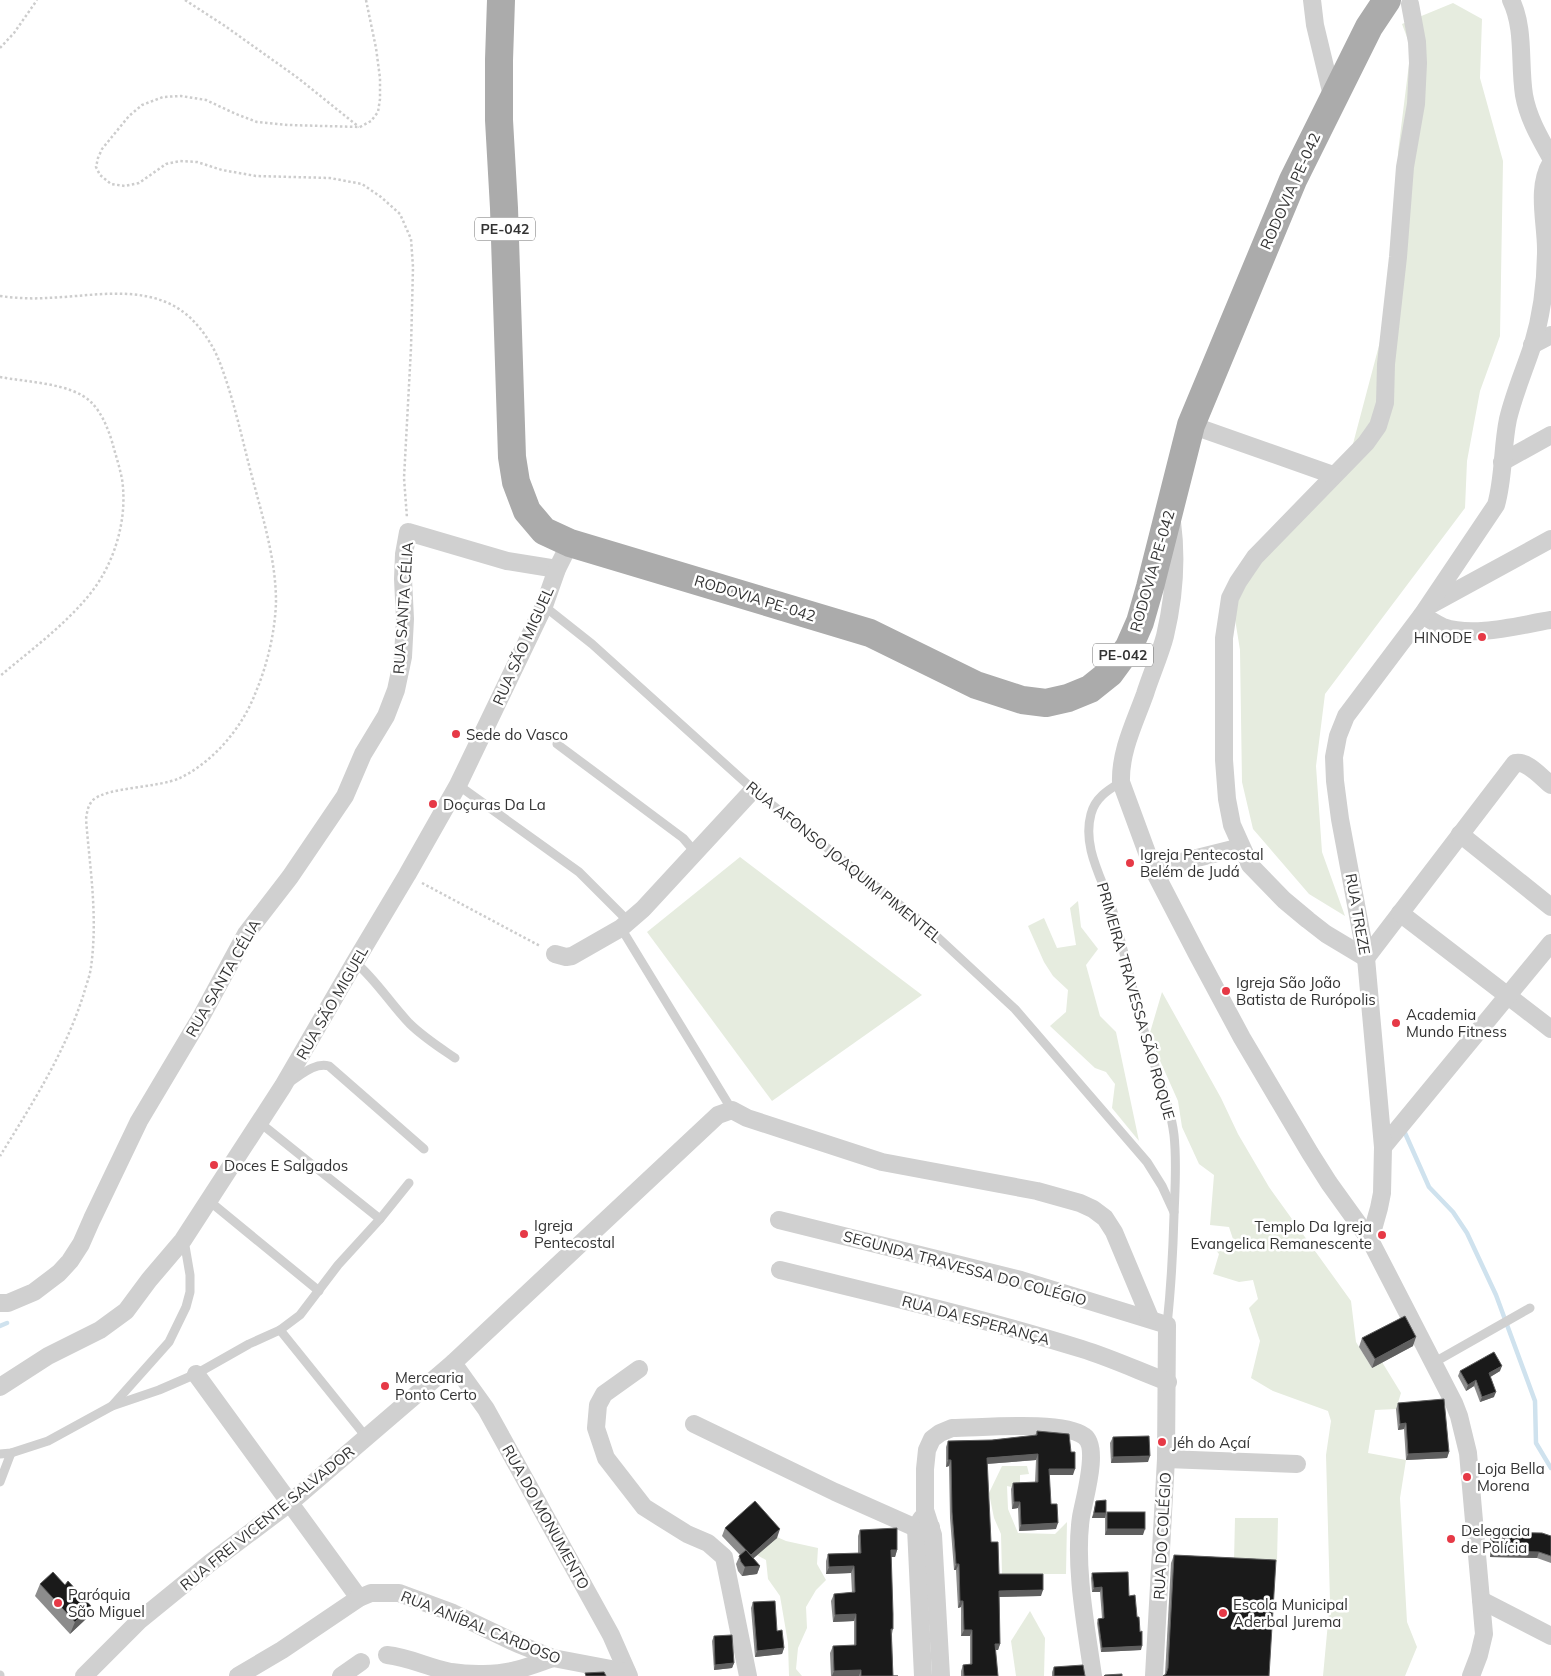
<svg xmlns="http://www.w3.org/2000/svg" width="1551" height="1676" font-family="Mulish,sans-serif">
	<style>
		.green { fill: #e6ecdf }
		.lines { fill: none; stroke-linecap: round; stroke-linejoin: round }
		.stream { stroke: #cfe2ee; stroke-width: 4.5 }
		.path { stroke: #cdcdcd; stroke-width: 2.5; stroke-dasharray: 2.5 2.5; stroke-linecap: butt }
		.lane { stroke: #d0d0d0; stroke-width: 9 }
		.street { stroke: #d0d0d0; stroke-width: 18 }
		.primary { stroke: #ababab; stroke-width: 28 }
		.wall { fill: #8c8c8c }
		.shaded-wall { fill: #5f5f5f }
		.building { fill: #1a1a1a; stroke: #5f5f5f }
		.poi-dot { fill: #e63946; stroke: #fff; stroke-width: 2 }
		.labels { text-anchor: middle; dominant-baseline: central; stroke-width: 5; stroke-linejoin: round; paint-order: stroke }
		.shield { fill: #fff; stroke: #707070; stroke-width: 1 }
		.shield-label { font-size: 14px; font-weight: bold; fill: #333 }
		.street-label { font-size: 15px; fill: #333; stroke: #fff }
		.poi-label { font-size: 15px; fill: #333; stroke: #fff; text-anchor: start }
	</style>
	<rect width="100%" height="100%" fill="#fff"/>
	<!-- green -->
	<g class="green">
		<polygon points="1453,3 1482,19 1480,78 1503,161 1500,336 1480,391 1467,461 1465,508 1325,694 1316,766 1322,852 1345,916 1309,894 1253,829 1242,782 1240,650 1231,594 1349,459 1404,251 1405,219 1398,152 1411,48 1402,24"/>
		<polygon points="740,857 922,995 772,1101 647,932"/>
		<polygon points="1078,901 1081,927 1098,949 1086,965 1100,1016 1116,1032 1139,1141 1112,1108 1115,1084 1106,1072 1095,1068 1050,1026 1066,1012 1068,990 1053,976 1044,962 1028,926 1044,918 1057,948 1076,945 1070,908"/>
		<polygon points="1162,992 1221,1098 1238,1134 1269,1187 1351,1301 1356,1342 1372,1368 1382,1362 1401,1393 1396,1409 1375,1410 1368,1453 1406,1460 1400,1498 1407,1622 1417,1647 1405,1676 1323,1676 1330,1601 1326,1455 1331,1421 1328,1411 1273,1391 1251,1378 1260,1341 1249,1308 1258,1299 1253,1280 1239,1282 1213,1274 1219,1254 1210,1243 1235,1245 1229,1227 1210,1225 1214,1175 1199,1164 1182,1127 1178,1101 1149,1036"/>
		<polygon points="1002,1466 1027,1466 1029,1474 1020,1475 1020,1489 1007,1486 1008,1509 1018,1533 1055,1534 1067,1522 1066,1574 1002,1574 1001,1534 994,1518 989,1493"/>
		<polygon points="1235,1518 1278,1518 1277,1562 1234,1561"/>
		<polygon points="777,1537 786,1541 818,1548 817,1564 826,1580 816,1590 806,1607 807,1628 798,1648 796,1669 802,1676 789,1676 788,1643 780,1596 768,1579 766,1560 757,1555"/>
		<polygon points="1030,1611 1045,1638 1044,1676 1016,1676 1011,1641"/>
	</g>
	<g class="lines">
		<!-- stream -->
		<g class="stream">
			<polyline points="1405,1133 1429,1187 1453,1212 1467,1233 1496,1295 1535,1401 1536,1443 1551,1468"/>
			<polyline points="0,1326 7,1323"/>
		</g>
		<!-- path -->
		<g class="path">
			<polyline points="185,0 225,26 298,78 359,127"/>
			<polyline points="366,0 376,48 380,78 380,99 378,112 371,121 360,127 288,125 257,122 236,114 206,100 181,96 163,97 142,105 129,116 102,149 98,158 96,167 100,175 111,184 125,186 139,183 166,164 180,161 197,162 222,170 256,176 330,178 362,184 381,197 400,214 411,239 413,267 411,348 404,478 407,518"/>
			<polyline points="0,48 14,33 37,0"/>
			<path d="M 0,296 C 15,298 30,299 45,298 C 87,297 136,285 174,306 C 195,317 212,342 220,363 C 233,397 241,434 250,469 C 261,512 276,557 276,602 C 275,633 267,666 255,694 C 242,728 213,762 180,778 C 158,788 107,787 93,800 C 88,805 87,812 86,819 C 90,870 98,916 91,967 C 90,976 86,985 84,993 C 66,1051 32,1104 0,1156"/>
			<path d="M 0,377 C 25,382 72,383 91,402 C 103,414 110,433 114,449 C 117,459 120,469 122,479 C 128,518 115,563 90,594 C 65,625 31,650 0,676"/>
			<polyline points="422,883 540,946"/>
		</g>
		<!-- lane -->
		<g class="lane">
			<polyline points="544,606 592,644 757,793 918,919 1015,1009 1147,1162 1162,1186 1174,1212"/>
			<polyline points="557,744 683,838 695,852"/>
			<path d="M 1121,782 C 1108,790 1095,798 1091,814 C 1082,847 1102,878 1112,908 C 1125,953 1134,999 1148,1044 C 1157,1075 1170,1103 1174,1135 C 1177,1162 1175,1188 1174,1215 C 1173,1251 1171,1288 1167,1325"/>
			<polyline points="458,785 579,872 629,922"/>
			<polyline points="621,928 732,1110"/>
			<path d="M 355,962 C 376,980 390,1003 409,1023 C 423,1037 439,1047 455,1058"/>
			<path d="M 290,1082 C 301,1075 315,1062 329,1066 L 424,1149"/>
			<polyline points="259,1122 380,1219"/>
			<polyline points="208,1200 319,1291"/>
			<polyline points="280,1330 367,1438"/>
			<polyline points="1433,1363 1530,1308"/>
			<polyline points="112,1406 169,1342 186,1307 190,1292 190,1275 184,1240"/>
			<polyline points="0,1454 11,1453 48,1441 112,1406 159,1390 196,1374 249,1344 280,1330 300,1315 338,1265 380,1219 409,1183"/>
			<polyline points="0,1482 11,1453"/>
			<polyline points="0,1675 0,1676"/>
		</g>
		<!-- street -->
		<g class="street">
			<polyline points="1312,0 1315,25 1333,100"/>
			<path d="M 1511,0 C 1525,29 1519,63 1524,95 C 1528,118 1540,138 1551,158"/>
			<path d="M 1410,4 L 1417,42 L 1418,63 L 1416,104 L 1405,167 L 1398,257 L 1386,364 L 1385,403 L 1378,426 L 1366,443 L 1255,557 L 1238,582 L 1230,598 L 1224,638 L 1224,760 L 1227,799 L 1232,825 L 1250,865 L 1284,900 L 1308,920 L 1326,934 L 1366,958 L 1515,763 C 1527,760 1541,777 1551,785"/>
			<polyline points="1532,345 1551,335"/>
			<polyline points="1191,425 1333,475"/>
			<polyline points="1502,462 1551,435"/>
			<path d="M 1172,522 C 1177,560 1174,598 1165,636 C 1160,655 1151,675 1145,694 C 1135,722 1120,751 1121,782 L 1153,869 L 1197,954 L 1242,1038 L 1310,1153 L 1329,1183 L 1370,1240 L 1454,1403 L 1459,1416 L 1468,1453 L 1484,1634 L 1479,1655 L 1471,1676"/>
			<polyline points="1432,604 1551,539"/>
			<path d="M 1422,615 C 1429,619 1436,624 1443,627 C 1474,638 1519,625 1551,620"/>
			<polyline points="1460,834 1551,907"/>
			<polyline points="1153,869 1241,847"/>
			<polyline points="1400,913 1551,1029"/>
			<polyline points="555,954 566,957 572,956 621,928 643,909 753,790"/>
			<polyline points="1383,1147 1551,943"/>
			<polyline points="779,1220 1021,1280 1167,1325 1166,1459 1154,1676"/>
			<path d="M 1370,1240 L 1379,1208 L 1382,1193 L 1383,1147 L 1366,958 L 1340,819 L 1335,781 L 1334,757 L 1338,736 L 1346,716 L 1422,615 L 1496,505 C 1504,477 1502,448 1508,419 C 1514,394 1524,371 1532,347 C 1542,315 1546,283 1546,249 C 1546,222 1536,188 1551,163"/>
			<path d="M 780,1270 C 881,1295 983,1318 1082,1349 C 1111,1358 1139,1371 1168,1382"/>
			<polyline points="0,1303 8,1303 34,1292 59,1273 70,1261 81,1244 92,1219 139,1121 201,1017 246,934 290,877 345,796 363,754 386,716 396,690 403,657 405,619 403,579 404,554 408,532 507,561 557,569"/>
			<polyline points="453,1363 486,1409 611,1635 629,1676"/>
			<polyline points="639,1369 604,1394 598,1405 596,1428 606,1458 644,1507 687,1534 708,1543 724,1557 748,1676"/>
			<polyline points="196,1374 359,1598"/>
			<polyline points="0,1387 48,1356 100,1330 126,1311 149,1280 183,1240 283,1086 355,962 407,875 458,785 544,606 557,569 570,543"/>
			<polyline points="694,1424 835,1492 916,1528 931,1527"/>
			<polyline points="1166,1459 1297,1464"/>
			<polyline points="921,1519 916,1528 923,1676"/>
			<polyline points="1481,1600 1551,1636"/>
			<path d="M 387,1655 C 409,1657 429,1668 451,1672 C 470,1675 497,1675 516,1670 C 529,1667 541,1662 553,1658"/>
			<polyline points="84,1676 140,1620 210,1563 291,1502 453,1363 718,1115 732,1110 747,1118 882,1162 1037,1191 1080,1203 1093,1209 1105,1218 1114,1232 1150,1318"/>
			<polyline points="238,1676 282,1650 359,1598 371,1593 399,1593 453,1613 518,1644 553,1658 627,1672"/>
			<polyline points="341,1676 361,1662"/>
			<path d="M 941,1676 L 933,1535 L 925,1510 L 925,1469 L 927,1450 L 932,1439 L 940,1433 L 952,1428 C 981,1428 1062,1420 1084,1436 C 1100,1447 1084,1499 1081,1517 C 1074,1565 1086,1627 1093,1676"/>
		</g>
		<!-- primary -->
		<polyline class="primary" points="501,0 499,60 499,120 504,208 512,457 516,482 527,511 544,531 570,543 870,633 976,685 1022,700 1046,703 1068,698 1090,689 1110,673 1129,647 1140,622 1150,587 1191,425 1293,180 1369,27 1387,0"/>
	</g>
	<!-- wall -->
	<g class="wall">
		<polygon points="1362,1338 1413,1346 1372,1368 1359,1347"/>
		<polygon points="1460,1371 1500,1371 1490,1377 1494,1397 1480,1402 1474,1386 1466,1391 1458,1376"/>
		<polygon points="1398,1403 1449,1452 1447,1458 1406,1460 1404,1429 1398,1430 1396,1409"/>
		<polygon points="1037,1431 1073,1475 1049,1475 1051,1504 1056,1529 1019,1531 1018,1508 1012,1509 1011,1489 1013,1483 1035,1482 1036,1460 987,1464 991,1542 999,1574 1041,1596 999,1597 1000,1644 998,1650 995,1650 998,1676 961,1676 961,1671 963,1665 970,1664 970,1636 961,1636 961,1607 958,1608 956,1570 954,1570 950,1518 949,1466 946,1467 946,1447 948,1441 992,1440 1035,1436"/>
		<polygon points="1113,1437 1148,1462 1111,1463 1110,1443"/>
		<polygon points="1096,1501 1106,1513 1143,1535 1105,1535 1105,1518 1092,1518"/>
		<polygon points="725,1528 777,1538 753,1558 760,1566 757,1574 742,1576 738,1571 736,1564 740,1555 722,1536"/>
		<polygon points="860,1530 897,1550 895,1557 891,1557 893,1629 892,1634 893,1676 898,1676 831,1676 830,1653 833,1646 854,1646 854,1621 833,1622 831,1601 834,1594 852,1593 851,1573 826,1574 826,1561 828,1554 858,1553 858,1536"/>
		<polygon points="1492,1532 1551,1536 1551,1563 1537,1558 1490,1557 1490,1538"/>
		<polygon points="1174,1555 1276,1560 1165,1675 1171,1563"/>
		<polygon points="1092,1573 1129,1596 1137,1617 1141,1650 1101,1652 1097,1623 1098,1619 1102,1618 1100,1592 1092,1592 1091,1578"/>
		<polygon points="40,1584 65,1585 91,1606 87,1618 70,1634 35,1596"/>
		<polygon points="753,1602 777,1631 784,1648 782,1654 755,1657 751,1608"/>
		<polygon points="714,1636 734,1663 732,1668 714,1670 712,1641"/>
		<polygon points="1054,1667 1085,1676 1052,1676 1052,1672"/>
	</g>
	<!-- shaded-wall -->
	<g class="shaded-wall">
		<polygon points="1416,1337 1413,1346 1372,1368 1375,1359"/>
		<polygon points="1502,1366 1500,1371 1487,1379 1489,1373"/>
		<polygon points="1476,1380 1474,1386 1466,1391 1468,1385"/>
		<polygon points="1496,1392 1494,1397 1480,1402 1482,1397"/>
		<polygon points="1406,1423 1404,1429 1398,1430 1400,1424"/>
		<polygon points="1449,1452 1447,1458 1406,1460 1408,1454"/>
		<polygon points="1038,1454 1036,1460 985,1464 987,1458"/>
		<polygon points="1150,1456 1148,1462 1111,1463 1113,1457"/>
		<polygon points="948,1460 951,1460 949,1466 946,1467"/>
		<polygon points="1049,1469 1075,1469 1073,1475 1047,1475"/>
		<polygon points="1014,1502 1020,1502 1018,1508 1012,1509"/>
		<polygon points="1094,1513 1106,1513 1105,1518 1092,1518"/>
		<polygon points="1058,1523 1056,1529 1019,1531 1021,1525"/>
		<polygon points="780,1529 777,1538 747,1564 751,1555"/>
		<polygon points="1107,1529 1145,1529 1143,1535 1105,1535"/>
		<polygon points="891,1550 897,1550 895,1557 888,1557"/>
		<polygon points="1492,1551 1539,1552 1537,1558 1490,1557"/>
		<polygon points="956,1564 959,1564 956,1570 954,1570"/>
		<polygon points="760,1566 757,1574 742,1576 745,1567"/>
		<polygon points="854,1566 851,1573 826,1574 829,1567"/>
		<polygon points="1102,1587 1100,1592 1092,1592 1094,1588"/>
		<polygon points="1043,1590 1041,1596 997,1597 999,1591"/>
		<polygon points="960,1601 963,1601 961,1607 958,1608"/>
		<polygon points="91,1606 87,1618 70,1634 75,1622"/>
		<polygon points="856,1614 854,1621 833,1622 835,1615"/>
		<polygon points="964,1630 972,1630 970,1636 961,1636"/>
		<polygon points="995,1644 1000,1644 998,1650 993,1650"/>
		<polygon points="1142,1646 1141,1650 1101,1652 1102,1648"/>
		<polygon points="784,1648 782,1654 755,1657 757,1651"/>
		<polygon points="734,1663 732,1668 714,1670 715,1665"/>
		<polygon points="861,1670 859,1676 832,1676 834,1671"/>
	</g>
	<!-- building -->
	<g class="building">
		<polygon points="1405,1316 1416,1337 1375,1359 1362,1338"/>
		<polygon points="1494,1352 1502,1366 1489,1373 1496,1392 1482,1397 1476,1380 1468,1385 1460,1371"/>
		<polygon points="1444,1399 1449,1452 1408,1454 1406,1423 1400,1424 1398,1403"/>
		<polygon points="1037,1431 1069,1434 1071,1452 1075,1452 1075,1469 1049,1469 1051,1504 1057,1504 1058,1523 1021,1525 1020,1502 1014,1502 1013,1483 1038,1482 1038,1454 987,1458 991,1542 998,1542 999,1574 1043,1574 1043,1590 999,1591 1000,1644 995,1644 998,1676 964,1676 963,1665 972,1664 972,1630 964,1630 963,1601 960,1601 959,1564 956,1564 952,1512 951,1460 948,1460 948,1441 992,1440 1037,1435"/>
		<polygon points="1149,1436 1150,1456 1113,1457 1113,1437"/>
		<polygon points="1106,1500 1106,1513 1094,1513 1096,1501"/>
		<polygon points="755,1501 780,1529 751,1555 725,1528"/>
		<rect x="1107" y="1512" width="38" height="17"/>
		<polygon points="897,1528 897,1550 891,1550 893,1614 893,1629 891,1629 893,1676 898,1676 861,1676 861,1670 834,1671 833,1646 856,1645 856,1614 835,1615 834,1594 855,1592 854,1566 829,1567 828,1554 861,1553 860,1530"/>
		<polygon points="1492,1532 1542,1533 1551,1536 1551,1556 1539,1552 1492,1551"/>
		<polygon points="746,1550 760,1566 745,1567 741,1562 739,1556"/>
		<polygon points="1174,1555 1276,1560 1269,1676 1163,1676 1166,1674 1168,1668"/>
		<polygon points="53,1572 65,1585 68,1581 91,1606 75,1622 40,1584"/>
		<polygon points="1128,1572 1129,1596 1135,1595 1137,1617 1139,1617 1140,1632 1142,1631 1142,1646 1102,1648 1098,1619 1104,1618 1102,1587 1094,1588 1092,1573"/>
		<polygon points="775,1601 777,1631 782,1630 784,1648 757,1651 753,1602"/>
		<polygon points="732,1635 734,1663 715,1665 714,1636"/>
		<polygon points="1083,1665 1085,1676 1054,1676 1054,1667"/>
		<polygon points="604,1672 606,1676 586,1676 585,1673"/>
		<polygon points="1122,1674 1122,1676 1104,1676 1105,1675"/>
	</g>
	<!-- markers -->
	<g class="poi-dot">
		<circle cx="1482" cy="637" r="5"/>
		<circle cx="456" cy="734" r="5"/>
		<circle cx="433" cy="804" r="5"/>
		<circle cx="1130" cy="863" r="5"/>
		<circle cx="1226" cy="991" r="5"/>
		<circle cx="1396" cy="1023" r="5"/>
		<circle cx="214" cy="1165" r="5"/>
		<circle cx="524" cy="1234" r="5"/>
		<circle cx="1382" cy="1235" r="5"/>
		<circle cx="385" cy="1386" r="5"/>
		<circle cx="1162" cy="1442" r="5"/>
		<circle cx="1467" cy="1477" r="5"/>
		<circle cx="1451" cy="1539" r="5"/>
		<circle cx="58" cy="1603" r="5"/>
		<circle cx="1223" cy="1613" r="5"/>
	</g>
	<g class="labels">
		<!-- shield labels -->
		<g class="shield">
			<rect x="475" y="217.5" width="60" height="23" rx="4"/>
			<rect x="1093" y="643.5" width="60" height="23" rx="4"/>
		</g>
		<g class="shield-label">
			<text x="505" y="229">PE-042</text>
			<text x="1123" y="655">PE-042</text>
		</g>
		<!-- street labels -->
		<g class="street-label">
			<text transform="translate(1290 191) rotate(-66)">RODOVIA PE-042</text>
			<text transform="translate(1152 571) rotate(-74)">RODOVIA PE-042</text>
			<text transform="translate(755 598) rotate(17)">RODOVIA PE-042</text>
			<text transform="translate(403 608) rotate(-86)">RUA SANTA CÉLIA</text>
			<text transform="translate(523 646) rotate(-66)">RUA SÃO MIGUEL</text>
			<text transform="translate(844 862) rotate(39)">RUA AFONSO JOAQUIM PIMENTEL</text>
			<text transform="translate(1358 914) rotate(80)">RUA TREZE</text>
			<text transform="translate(223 978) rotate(-60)">RUA SANTA CÉLIA</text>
			<text transform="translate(1136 1001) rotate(74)">PRIMEIRA TRAVESSA SÃO ROQUE</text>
			<text transform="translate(332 1003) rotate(-60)">RUA SÃO MIGUEL</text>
			<text transform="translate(965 1268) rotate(15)">SEGUNDA TRAVESSA DO COLÉGIO</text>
			<text transform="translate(976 1320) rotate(15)">RUA DA ESPERANÇA</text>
			<text transform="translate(546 1517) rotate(61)">RUA DO MONUMENTO</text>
			<text transform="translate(267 1518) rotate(-39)">RUA FREI VICENTE SALVADOR</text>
			<text transform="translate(1162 1536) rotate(-87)">RUA DO COLÉGIO</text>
			<text transform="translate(481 1627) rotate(22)">RUA ANÍBAL CARDOSO</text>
		</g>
		<!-- poi labels -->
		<g class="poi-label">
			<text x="1472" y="637" text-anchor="end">HINODE</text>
			<text x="466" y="734">Sede do Vasco</text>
			<text x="443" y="804">Doçuras Da La</text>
			<text x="1140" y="854">Igreja Pentecostal<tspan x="1140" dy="17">Belém de Judá</tspan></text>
			<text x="1236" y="982">Igreja São João<tspan x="1236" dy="17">Batista de Rurópolis</tspan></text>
			<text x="1406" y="1014">Academia<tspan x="1406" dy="17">Mundo Fitness</tspan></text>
			<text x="224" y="1165">Doces E Salgados</text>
			<text x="534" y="1225">Igreja<tspan x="534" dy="17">Pentecostal</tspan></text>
			<text x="1372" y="1226" text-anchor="end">Templo Da Igreja<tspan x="1372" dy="17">Evangelica Remanescente</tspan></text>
			<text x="395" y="1377">Mercearia<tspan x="395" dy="17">Ponto Certo</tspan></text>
			<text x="1172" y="1442">Jéh do Açaí</text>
			<text x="1477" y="1468">Loja Bella<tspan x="1477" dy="17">Morena</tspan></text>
			<text x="1461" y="1530">Delegacia<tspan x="1461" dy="17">de Polícia</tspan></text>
			<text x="68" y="1594">Paróquia<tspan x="68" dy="17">São Miguel</tspan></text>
			<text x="1233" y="1604">Escola Municipal<tspan x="1233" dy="17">Aderbal Jurema</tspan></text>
		</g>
	</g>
</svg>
